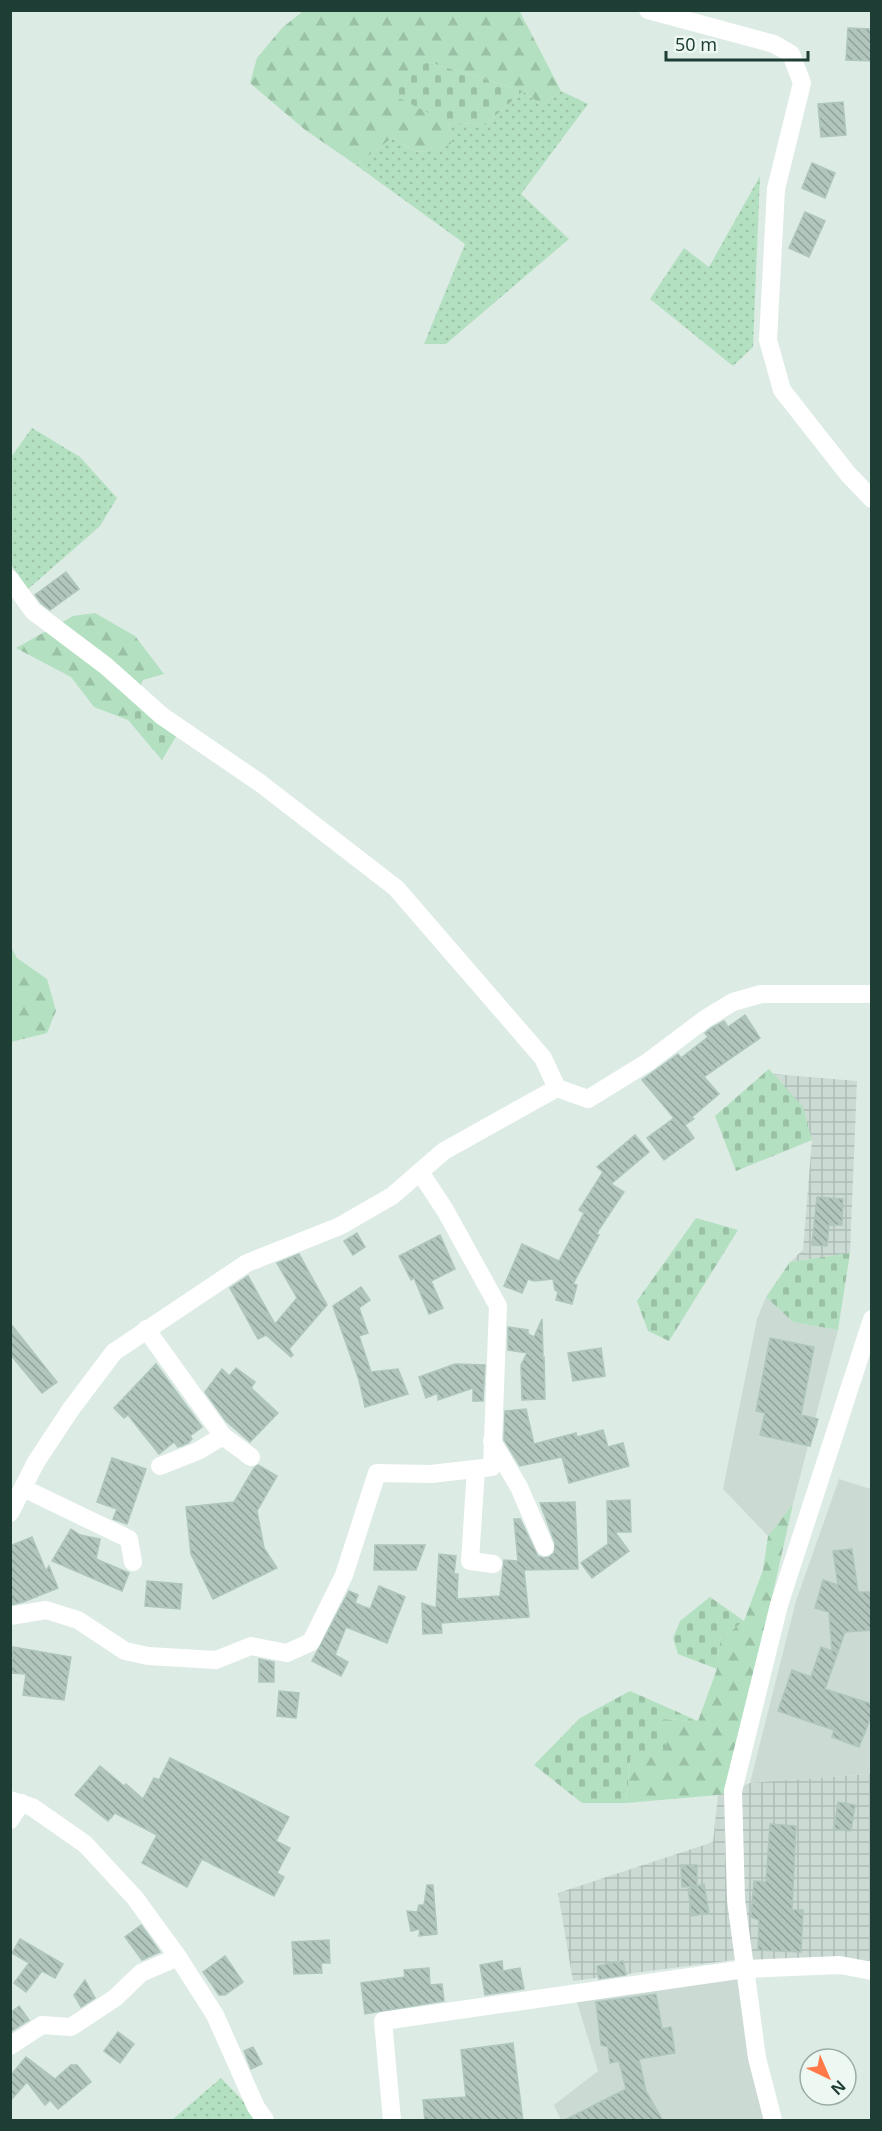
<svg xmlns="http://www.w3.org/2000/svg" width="882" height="2131" font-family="'Noto Sans',sans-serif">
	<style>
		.built { fill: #cbdbd4 }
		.industrial { fill: url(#industrial-grid) }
		.grass { fill: url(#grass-dots) }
		.forest { fill: url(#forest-firs) }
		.cemetery { fill: url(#cemetery-stones) }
		.building { fill: url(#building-back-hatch); stroke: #afc6bd; stroke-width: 1.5 }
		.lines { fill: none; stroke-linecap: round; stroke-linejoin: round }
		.minor { stroke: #fff; stroke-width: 18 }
		.tertiary { stroke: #fff; stroke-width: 18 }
	</style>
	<defs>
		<pattern id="industrial-grid" width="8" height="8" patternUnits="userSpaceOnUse" patternTransform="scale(1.5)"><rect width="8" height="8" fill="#cbdbd4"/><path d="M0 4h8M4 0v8" fill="none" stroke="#aebdb7"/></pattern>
		<pattern id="grass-dots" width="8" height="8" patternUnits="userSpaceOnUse" patternTransform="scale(1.5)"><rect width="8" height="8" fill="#b3e0c0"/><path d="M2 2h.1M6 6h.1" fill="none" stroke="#9ac1a6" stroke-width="1.8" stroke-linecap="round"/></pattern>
		<pattern id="forest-firs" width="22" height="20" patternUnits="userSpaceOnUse" patternTransform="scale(1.5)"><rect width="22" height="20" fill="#b3e0c0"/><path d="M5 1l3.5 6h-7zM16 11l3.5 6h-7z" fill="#9ac1a6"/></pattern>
		<pattern id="cemetery-stones" width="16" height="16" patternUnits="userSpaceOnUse" patternTransform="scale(1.5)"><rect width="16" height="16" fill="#b3e0c0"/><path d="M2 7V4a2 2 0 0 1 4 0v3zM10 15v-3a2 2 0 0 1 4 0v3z" fill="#9ac1a6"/></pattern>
		<pattern id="building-back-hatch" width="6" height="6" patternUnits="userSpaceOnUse" patternTransform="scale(1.5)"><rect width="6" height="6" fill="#b2c6be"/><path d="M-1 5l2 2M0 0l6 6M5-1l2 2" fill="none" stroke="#90a29b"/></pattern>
	</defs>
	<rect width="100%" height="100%" fill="#ddebe5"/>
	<!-- built -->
	<g class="built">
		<polygon points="766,1297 793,1322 838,1330 793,1504 768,1536 723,1489 757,1319"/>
		<polygon points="839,1479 871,1489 871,1774 750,1783 796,1601"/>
		<polygon points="739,1976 769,2120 561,2120 554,2105 598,2071 577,2002"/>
	</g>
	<!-- industrial -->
	<g class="industrial">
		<polygon points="774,1074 857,1081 850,1253 790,1262 803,1250 812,1140"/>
		<polygon points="871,1774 871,1961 733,1960 573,1981 558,1893 713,1842 718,1795 750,1783"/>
	</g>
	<!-- grass -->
	<g class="grass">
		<polygon points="523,91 542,105 561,91 588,104 521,194 569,239 446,344 424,344 465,244 356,165 392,138 417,152 451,144 449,123 486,124"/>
		<polygon points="760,176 753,347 733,366 650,299 684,248 709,267"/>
		<polygon points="32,428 80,457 117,498 100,526 27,590 11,564 11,457"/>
		<polygon points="221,2078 243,2101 255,2120 172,2120"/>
	</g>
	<!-- forest -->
	<g class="forest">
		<polygon points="519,10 561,91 542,105 523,91 428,62 397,96 449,123 451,144 417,152 392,138 356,165 304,129 250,83 257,58 282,28 303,11"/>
		<polygon points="95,613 135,636 164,674 143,680 128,720 94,707 71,677 16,648 73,616"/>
		<polygon points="11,947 17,958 47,979 56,1011 47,1033 11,1042"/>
		<polygon points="793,1504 756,1668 725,1793 718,1795 626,1803 631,1753 660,1719 698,1721 717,1669 720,1639 744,1621 763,1570 768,1536"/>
	</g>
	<!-- cemetery -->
	<g class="cemetery">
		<polygon points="428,62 523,91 486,124 449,123 397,97 395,79"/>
		<polygon points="135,699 177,735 162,760 128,720"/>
		<polygon points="769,1069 803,1107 812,1140 736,1171 715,1116"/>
		<polygon points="696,1218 738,1230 669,1341 648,1331 637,1301"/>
		<polygon points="850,1253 838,1330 793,1322 766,1297 790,1262"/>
		<polygon points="710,1597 744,1621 720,1639 717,1669 678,1654 673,1638 680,1621"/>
		<polygon points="630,1691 698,1721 660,1719 666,1749 631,1753 626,1803 582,1803 534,1765 580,1718"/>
	</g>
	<!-- building -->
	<g class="building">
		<polygon points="848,28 872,29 872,61 846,60"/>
		<polygon points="843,102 846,135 821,137 818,104"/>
		<polygon points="812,163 835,173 825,198 802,188"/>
		<polygon points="805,212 825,221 809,257 789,248"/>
		<polygon points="66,572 79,589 50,610 41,603 35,595"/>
		<polygon points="745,1015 760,1038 704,1077 719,1094 692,1117 694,1119 685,1125 694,1138 664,1160 647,1138 674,1118 642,1080 678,1054 681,1058 708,1037 705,1033 711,1028 724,1021 728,1027"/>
		<polygon points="635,1135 649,1152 611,1184 624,1192 596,1234 599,1235 573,1284 577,1285 572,1304 556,1300 558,1292 555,1290 553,1279 534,1281 528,1279 522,1293 504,1286 522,1244 559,1261 584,1213 579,1210 603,1172 597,1167"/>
		<polygon points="817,1197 843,1199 842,1225 829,1225 827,1246 812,1245"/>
		<polygon points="357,1233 365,1247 353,1255 344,1241"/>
		<polygon points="440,1235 455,1269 431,1281 443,1308 429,1314 414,1278 411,1280 399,1256"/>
		<polygon points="299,1254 327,1305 289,1349 293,1355 291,1357 266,1335 258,1339 230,1288 248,1276 275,1324 297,1298 277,1263"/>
		<polygon points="361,1287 370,1300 359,1308 368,1333 359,1336 371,1372 398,1369 408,1394 365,1407 359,1380 333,1306"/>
		<polygon points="542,1319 543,1355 542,1357 544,1357 545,1399 522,1400 521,1365 527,1353 508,1350 508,1327 528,1330 528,1334 534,1337"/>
		<polygon points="10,1323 57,1382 42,1393 10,1354"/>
		<polygon points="770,1338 814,1347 801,1415 818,1419 810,1446 760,1435 765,1413 756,1411"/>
		<polygon points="601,1348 605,1376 573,1381 568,1353"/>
		<polygon points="156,1364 202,1427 190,1436 192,1439 188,1443 178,1447 174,1442 159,1454 128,1415 124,1418 114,1408"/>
		<polygon points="455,1364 485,1365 483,1401 473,1401 473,1388 438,1400 438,1393 426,1398 419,1377"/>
		<polygon points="236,1368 255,1382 251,1388 278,1413 250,1442 226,1421 205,1392 222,1369 229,1376"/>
		<polygon points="526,1409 534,1444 576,1433 577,1437 603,1430 608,1447 623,1443 629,1466 569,1483 562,1457 520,1466 504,1440 505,1411"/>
		<polygon points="112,1458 146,1469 127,1524 113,1519 117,1509 97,1502"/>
		<polygon points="258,1465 277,1476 257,1511 264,1548 277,1568 213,1599 191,1554 186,1507 234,1502 254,1468"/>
		<polygon points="630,1500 631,1532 615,1532 629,1551 592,1578 581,1563 608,1544 607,1501"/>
		<polygon points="575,1502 578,1569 524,1570 529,1617 441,1623 442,1633 423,1634 422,1603 436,1608 439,1554 456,1556 454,1574 458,1574 457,1599 500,1596 504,1560 518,1561 514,1519 520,1519 538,1556 543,1558 549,1557 554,1553 555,1543 540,1503"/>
		<polygon points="71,1529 80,1535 100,1539 96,1559 129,1573 122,1591 52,1561"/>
		<polygon points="32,1537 46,1571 49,1566 58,1588 23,1602 10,1605 10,1546"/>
		<polygon points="375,1545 425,1545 416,1570 374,1570"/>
		<polygon points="852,1549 858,1592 872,1592 872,1630 845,1632 825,1689 872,1704 872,1714 859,1747 832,1737 834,1730 778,1711 792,1670 811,1677 821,1647 832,1651 829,1612 815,1608 823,1580 838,1585 833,1551"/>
		<polygon points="147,1581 182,1584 180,1609 145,1606"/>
		<polygon points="379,1586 405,1597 387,1643 346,1627 335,1655 348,1662 341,1676 312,1661 349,1591 358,1595 355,1603 370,1609"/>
		<polygon points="13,1647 71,1657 64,1700 23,1695 26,1674 11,1673"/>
		<polygon points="259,1659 274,1662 274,1682 259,1682"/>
		<polygon points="279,1691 299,1693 296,1718 277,1716"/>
		<polygon points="170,1758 289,1817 276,1841 290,1848 277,1873 284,1877 274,1896 202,1859 187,1887 142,1863 157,1835 115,1813 108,1821 75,1795 100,1766 124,1786 126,1784 143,1799 154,1778 159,1780"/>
		<polygon points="838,1802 855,1805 851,1831 834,1829"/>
		<polygon points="770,1824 796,1826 792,1910 803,1910 801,1952 758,1950 759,1920 751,1917 754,1881 766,1882"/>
		<polygon points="681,1865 697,1865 697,1886 704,1884 709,1913 692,1916 688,1889 697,1886 682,1887"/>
		<polygon points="427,1885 433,1885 437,1934 419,1936 420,1929 411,1931 407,1911 417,1912 419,1905 424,1905"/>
		<polygon points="141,1925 160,1952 142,1960 125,1937"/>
		<polygon points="20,1939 63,1964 55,1978 42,1971 26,1992 14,1983 29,1963 12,1953"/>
		<polygon points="329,1940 330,1963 321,1963 322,1973 294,1974 292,1942"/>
		<polygon points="225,1956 243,1982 225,1995 219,1995 203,1972"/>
		<polygon points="502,1961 503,1971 520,1968 524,1989 485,1995 480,1965"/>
		<polygon points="623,1961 626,1975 599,1979 597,1966"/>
		<polygon points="429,1968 430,1985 442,1984 444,2001 365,2014 361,1983 405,1977 404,1970"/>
		<polygon points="85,1980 95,1998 81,2007 74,1995"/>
		<polygon points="656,1994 662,2029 671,2027 675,2053 639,2059 646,2091 663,2121 563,2121 626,2089 619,2061 610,2063 608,2047 601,2045 596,2002"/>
		<polygon points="19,2006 29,2020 10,2032 10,2013"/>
		<polygon points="118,2032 134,2044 120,2063 104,2051"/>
		<polygon points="513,2043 523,2121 425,2121 423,2100 466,2097 461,2050"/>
		<polygon points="253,2047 262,2064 251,2069 244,2051"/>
		<polygon points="26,2057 55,2079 71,2065 77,2065 91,2082 58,2109 50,2100 45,2105 27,2082 10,2101 10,2076"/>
	</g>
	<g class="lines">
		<!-- minor -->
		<g class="minor">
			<polyline points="648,10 774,44 791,54 802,83 776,189 768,340 782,390 848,474 872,499"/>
			<polyline points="10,579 33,611 106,666 162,716 260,783 396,888 543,1058 557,1088"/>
			<polyline points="146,1329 223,1436 251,1457"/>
			<polyline points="492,1441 519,1487 545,1547"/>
			<polyline points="160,1466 198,1451 223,1436"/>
			<polyline points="476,1469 470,1561 493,1564"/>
			<polyline points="23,1488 129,1539 133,1562"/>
			<polyline points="10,1513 36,1462 71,1409 114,1352 247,1263 340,1226 392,1196 444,1151 557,1088 588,1099 648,1062 705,1019 733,1002 761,994 872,994"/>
			<polyline points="10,1616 46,1610 78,1620 125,1651 148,1656 216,1660 251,1646 287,1653 311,1642 344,1575 377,1473 431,1474 492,1467 498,1306 445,1210 420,1172"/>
			<polyline points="10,1800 32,1807 85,1844 135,1898 178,1957 215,2015 256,2107 265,2120"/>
			<polyline points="10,1820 21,1803"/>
			<polyline points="10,2046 42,2025 71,2027 115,1998 141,1973 178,1957"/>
			<polyline points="392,2120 383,2021 745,1969 840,1965 872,1971"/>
		</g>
		<!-- tertiary -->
		<polyline class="tertiary" points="773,2120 757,2058 736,1900 733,1791 779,1605 872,1319"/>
	</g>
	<!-- border -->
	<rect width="882" height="2131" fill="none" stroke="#1d3d35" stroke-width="24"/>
	<!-- north arrow -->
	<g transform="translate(828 2077) rotate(136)"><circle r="28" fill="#eef8f3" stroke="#9aada7" stroke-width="1.5"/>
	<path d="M0-4.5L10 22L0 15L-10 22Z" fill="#ff7a48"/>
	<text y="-9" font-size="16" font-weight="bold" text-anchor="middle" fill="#1d3d35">N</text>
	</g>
	<!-- scale -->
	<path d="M666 51v9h142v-9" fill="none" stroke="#1d3d35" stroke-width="3"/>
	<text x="675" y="51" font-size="18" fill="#1d3d35" stroke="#eef8f3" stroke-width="4.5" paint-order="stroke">50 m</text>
</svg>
